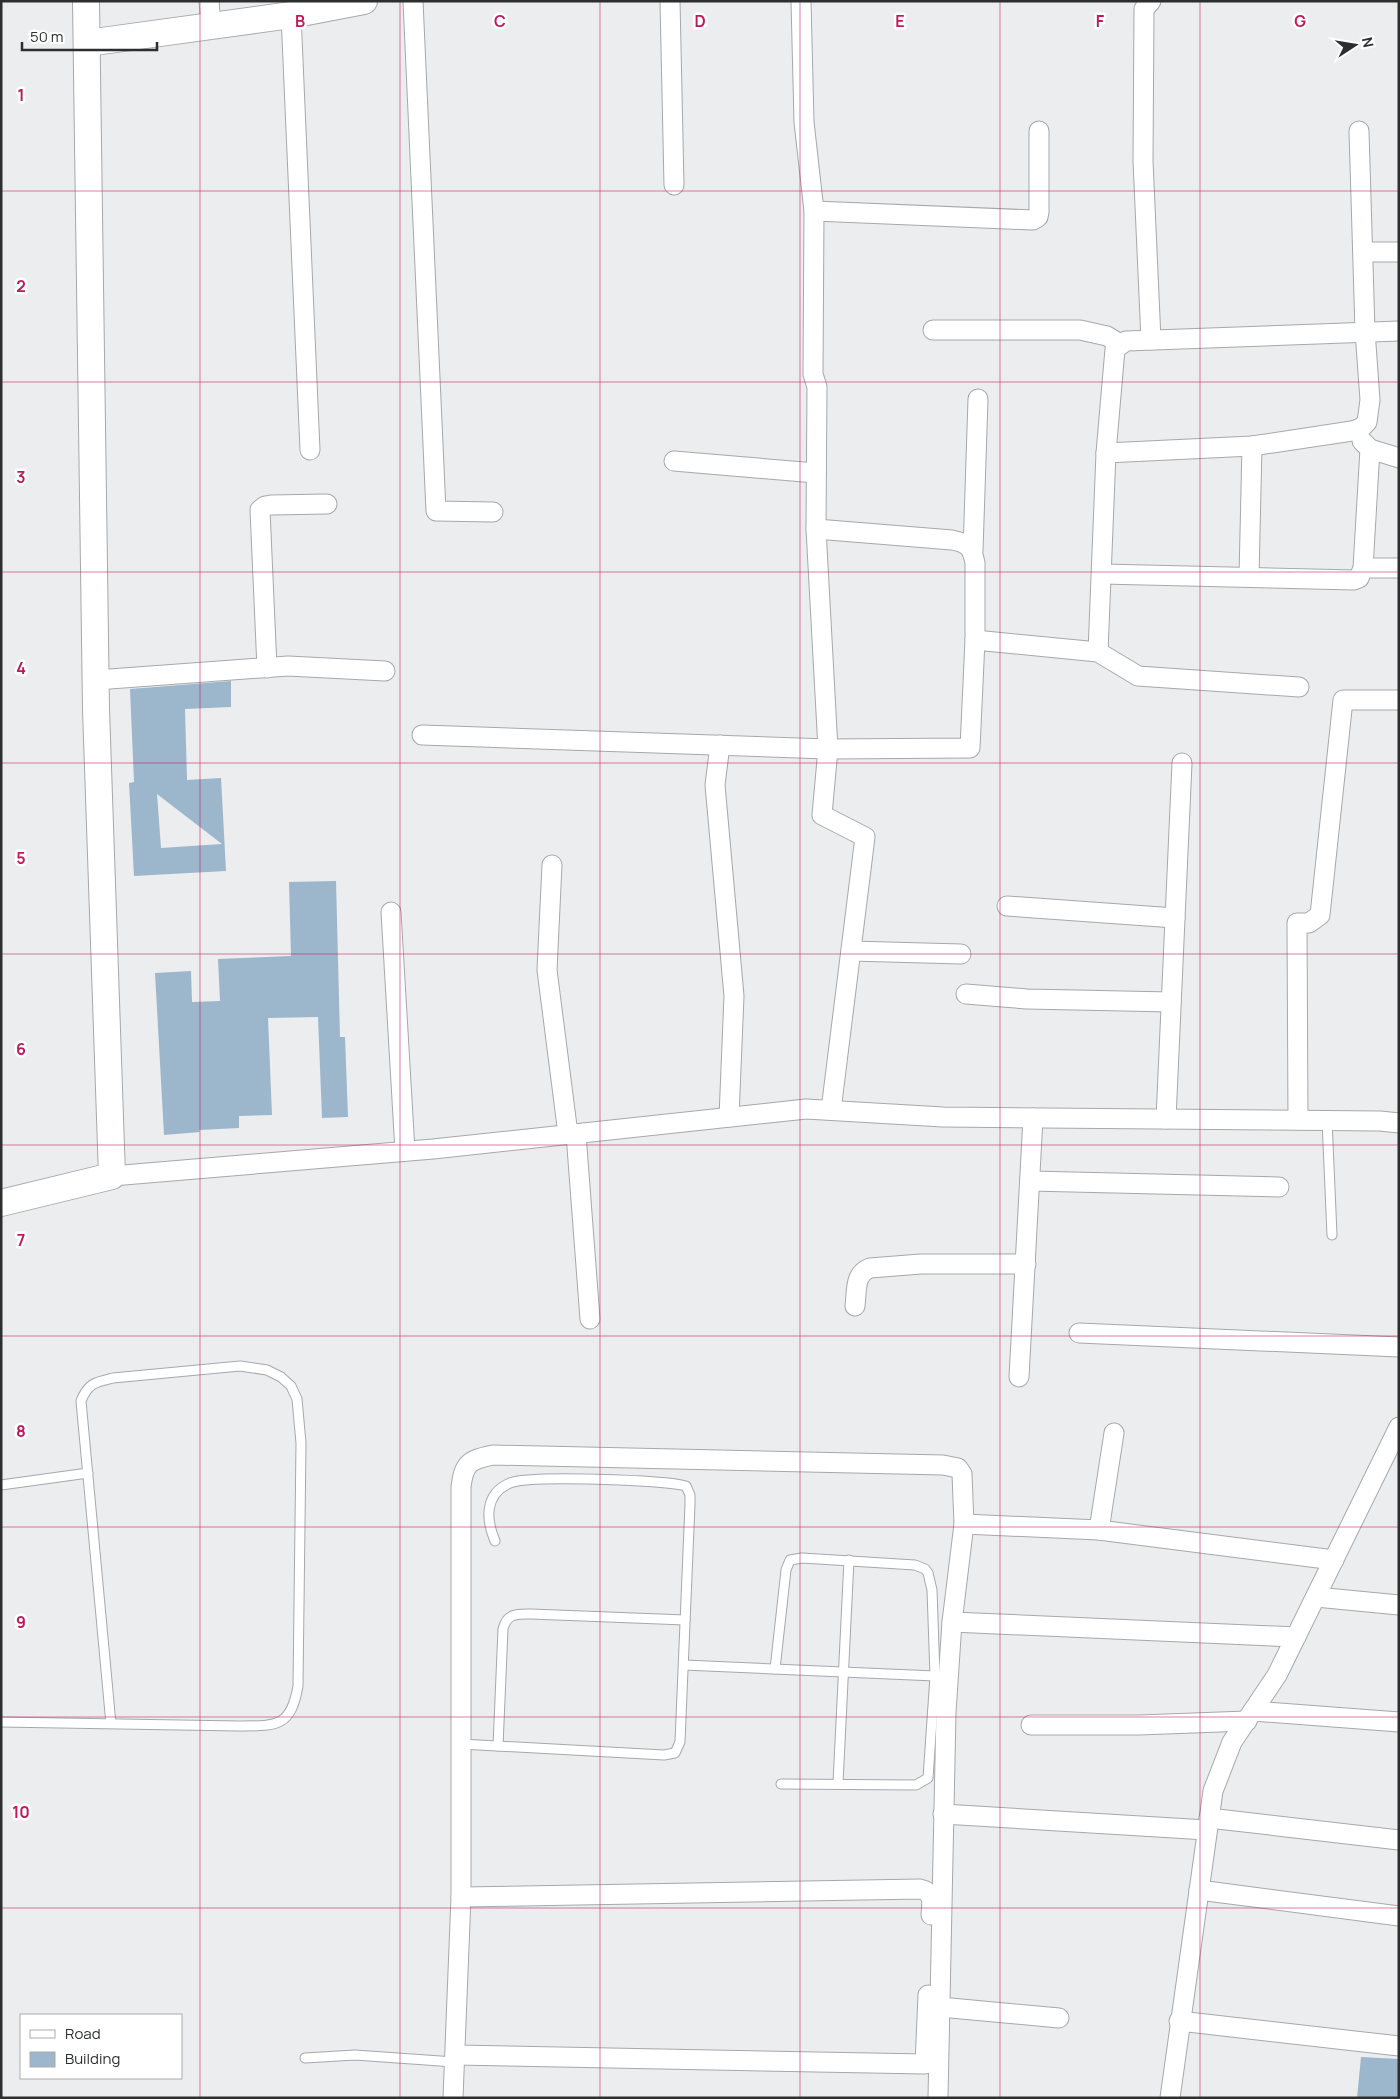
<svg xmlns="http://www.w3.org/2000/svg" width="1400" height="2099" font-family="Manrope,sans-serif">
	<style>
		.building { fill: #9cb6cc; fill-rule: evenodd }
		.lines { fill: none; stroke-linecap: round; stroke-linejoin: round }
		.lane-casing { stroke: #a6a8aa; stroke-width: 11 }
		.street-casing { stroke: #a6a8aa; stroke-width: 21 }
		.secondary-casing { stroke: #a6a8aa; stroke-width: 28 }
		.lane { stroke: #fff; stroke-width: 9 }
		.street { stroke: #fff; stroke-width: 19 }
		.secondary { stroke: #fff; stroke-width: 26 }
		.grid { fill: none; stroke: #c2185b; stroke-width: 1; stroke-opacity: 0.55 }
		.grid-label { font-size: 16px; text-anchor: middle; font-weight: bold; fill: #c2185b; stroke: #fff; stroke-width: 5; stroke-linejoin: round; paint-order: stroke }
	</style>
	<rect width="100%" height="100%" fill="#ebedef"/>
	<!-- building -->
	<g class="building">
		<path d="M 231,681 L 231,707 L 185,709 L 187,780 L 221,778 L 226,871 L 134,876 L 129,783 L 134,782 L 130,689 ZM 157,794 L 222,844 L 161,848 Z"/>
		<polygon points="336,881 340,1037 345,1037 348,1117 322,1118 318,1017 268,1018 272,1115 239,1116 239,1128 199,1130 200,1132 164,1135 155,973 191,971 192,1002 220,1001 218,959 291,956 289,882"/>
		<polygon points="1361,2057 1399,2059 1399,2098 1357,2098"/>
	</g>
	<g class="lines">
		<!-- lane casing -->
		<g class="lane-casing">
			<g id="lane">
				<polyline points="1327,1120 1332,1235"/>
				<polyline points="1,1485 88,1473"/>
				<polyline points="684,1665 935,1676"/>
				<polyline points="775,1669 786,1570 790,1560 802,1558 915,1565 925,1569 928,1573 932,1590 935,1676 928,1778 916,1785 781,1784"/>
				<path d="M 1,1722 L 239,1726 C 277,1726 291,1727 298,1686 L 301,1443 L 297,1399 L 291,1386 L 281,1377 L 267,1370 L 240,1366 L 113,1378 C 96,1382 88,1383 81,1401 L 111,1724"/>
				<path d="M 461,1744 L 664,1755 L 675,1753 L 680,1742 L 690,1504 L 690,1495 L 686,1486 C 664,1480 529,1475 510,1483 C 484,1494 486,1520 495,1541"/>
				<path d="M 498,1746 L 503,1629 C 507,1613 517,1614 531,1614 L 685,1620"/>
				<polyline points="838,1783 849,1560"/>
				<polyline points="305,2058 355,2055 454,2062"/>
			</g>
		</g>
		<!-- street casing -->
		<g class="street-casing">
			<g id="street">
				<polyline points="209,1 211,26"/>
				<polyline points="413,1 436,511 493,512"/>
				<polyline points="670,1 674,185"/>
				<polyline points="801,1 804,122 814,211 813,374 817,387 816,529 828,749 822,815 865,837 831,1110"/>
				<polyline points="1151,1 1144,9 1143,161 1151,340"/>
				<polyline points="291,15 310,450"/>
				<polyline points="814,211 1033,220 1038,217 1039,212 1039,131"/>
				<polyline points="1363,252 1399,252"/>
				<polyline points="933,330 1080,330 1107,336 1120,344"/>
				<polyline points="1362,441 1370,449 1399,458"/>
				<polyline points="1106,453 1115,349 1126,341 1399,331"/>
				<polyline points="674,461 816,473"/>
				<path d="M 816,529 L 952,540 C 968,543 972,547 975,563 L 975,640"/>
				<polyline points="973,551 978,399"/>
				<polyline points="1363,568 1399,568"/>
				<polyline points="1102,574 1354,580 1359,578 1363,568 1370,449"/>
				<polyline points="1249,577 1252,446"/>
				<polyline points="1098,652 1106,453 1252,446 1352,431 1361,428 1367,422 1370,400 1365,331 1359,131"/>
				<polyline points="267,668 260,510 265,506 271,505 327,504"/>
				<polyline points="96,680 288,666 385,671"/>
				<polyline points="422,735 828,749 970,748 975,640 1098,652 1138,676 1299,687"/>
				<polyline points="720,745 715,785 734,996 729,1117"/>
				<polyline points="552,865 547,970 568,1134"/>
				<polyline points="1007,906 1175,918"/>
				<polyline points="391,912 405,1151"/>
				<polyline points="851,951 961,954"/>
				<polyline points="966,994 1027,999 1171,1002"/>
				<polyline points="1166,1119 1182,763"/>
				<polyline points="1298,1120 1297,923 1309,923 1320,915 1343,700 1399,700"/>
				<polyline points="576,1134 590,1319"/>
				<polyline points="112,1176 433,1149 806,1109 943,1117 1380,1121 1399,1123"/>
				<polyline points="1030,1181 1279,1187"/>
				<path d="M 855,1306 C 857,1291 854,1274 870,1268 L 921,1264 L 1026,1264"/>
				<polyline points="1079,1333 1399,1347"/>
				<polyline points="1019,1377 1033,1118"/>
				<polyline points="964,1524 1099,1530 1334,1560"/>
				<polyline points="1099,1530 1114,1433"/>
				<polyline points="1316,1597 1399,1605"/>
				<polyline points="952,1622 1296,1637"/>
				<polyline points="1253,1711 1399,1722"/>
				<polyline points="1031,1725 1139,1725 1247,1721"/>
				<polyline points="943,1814 1207,1830"/>
				<polyline points="1209,1818 1399,1840"/>
				<polyline points="1199,1890 1399,1916"/>
				<path d="M 461,1897 L 920,1889 C 934,1892 932,1902 931,1915"/>
				<polyline points="940,2007 1059,2018"/>
				<polyline points="1179,2021 1399,2046"/>
				<polyline points="455,2055 925,2064 928,1995"/>
				<path d="M 453,2098 L 461,1897 L 461,1487 C 464,1463 469,1460 493,1455 L 943,1465 L 958,1468 L 962,1474 L 964,1524 L 952,1622 L 946,1712 L 938,2098"/>
				<polyline points="1170,2098 1213,1791 1232,1742 1277,1675 1399,1427"/>
			</g>
		</g>
		<!-- secondary casing -->
		<g class="secondary-casing">
			<g id="secondary">
				<polyline points="87,43 291,15 364,1"/>
				<polyline points="1,1203 112,1176 96,709 86,1"/>
			</g>
		</g>
		<!-- lane -->
		<use href="#lane" class="lane"/>
		<!-- street -->
		<use href="#street" class="street"/>
		<!-- secondary -->
		<use href="#secondary" class="secondary"/>
	</g>
	<!-- grid -->
	<path class="grid" d="M 200,1 L 200,2098M 400,1 L 400,2098M 600,1 L 600,2098M 800,1 L 800,2098M 1000,1 L 1000,2098M 1200,1 L 1200,2098M 1,191 L 1399,191M 1,382 L 1399,382M 1,572 L 1399,572M 1,763 L 1399,763M 1,954 L 1399,954M 1,1145 L 1399,1145M 1,1336 L 1399,1336M 1,1527 L 1399,1527M 1,1717 L 1399,1717M 1,1908 L 1399,1908"/>
	<g class="grid-label">
		<text x="300" y="27">B</text>
		<text x="500" y="27">C</text>
		<text x="700" y="27">D</text>
		<text x="900" y="27">E</text>
		<text x="1100" y="27">F</text>
		<text x="1300" y="27">G</text>
		<text x="21" y="101">1</text>
		<text x="21" y="292">2</text>
		<text x="21" y="483">3</text>
		<text x="21" y="674">4</text>
		<text x="21" y="864">5</text>
		<text x="21" y="1055">6</text>
		<text x="21" y="1246">7</text>
		<text x="21" y="1437">8</text>
		<text x="21" y="1628">9</text>
		<text x="21" y="1818">10</text>
	</g>
	<!-- border -->
	<rect width="1400" height="2099" fill="none" stroke="#2d2e2e" stroke-width="5"/>
	<!-- legend -->
	<rect x="20" y="2014" width="162" height="65" fill="#ffffff" stroke="#ababab"/>
	<rect x="30" y="2030" width="25" height="8" fill="#ffffff" stroke="#ababab"/>
	<text x="65" y="2039" font-size="15" fill="#2d2e2e">Road</text>
	<rect x="30" y="2052" width="25" height="15" fill="#9cb6cc" stroke="#ababab"/>
	<text x="65" y="2064" font-size="15" fill="#2d2e2e">Building</text>
	<!-- north arrow -->
	<g transform="translate(1355 45) rotate(78)" stroke="#ffffff" stroke-width="4" paint-order="stroke">
	<path d="M0-4L9 19L0 12L-9 19Z" fill="#2d2e2e"/>
	<text y="-8" font-size="14" font-weight="bold" text-anchor="middle" fill="#2d2e2e">N</text>
	</g>
	<!-- scale -->
	<path d="M22 42v8h135v-8" fill="none" stroke="#2d2e2e" stroke-width="2.5"/>
	<text x="30" y="42" font-size="15" fill="#2d2e2e" stroke="#ffffff" stroke-width="4" paint-order="stroke">50 m</text>
</svg>
